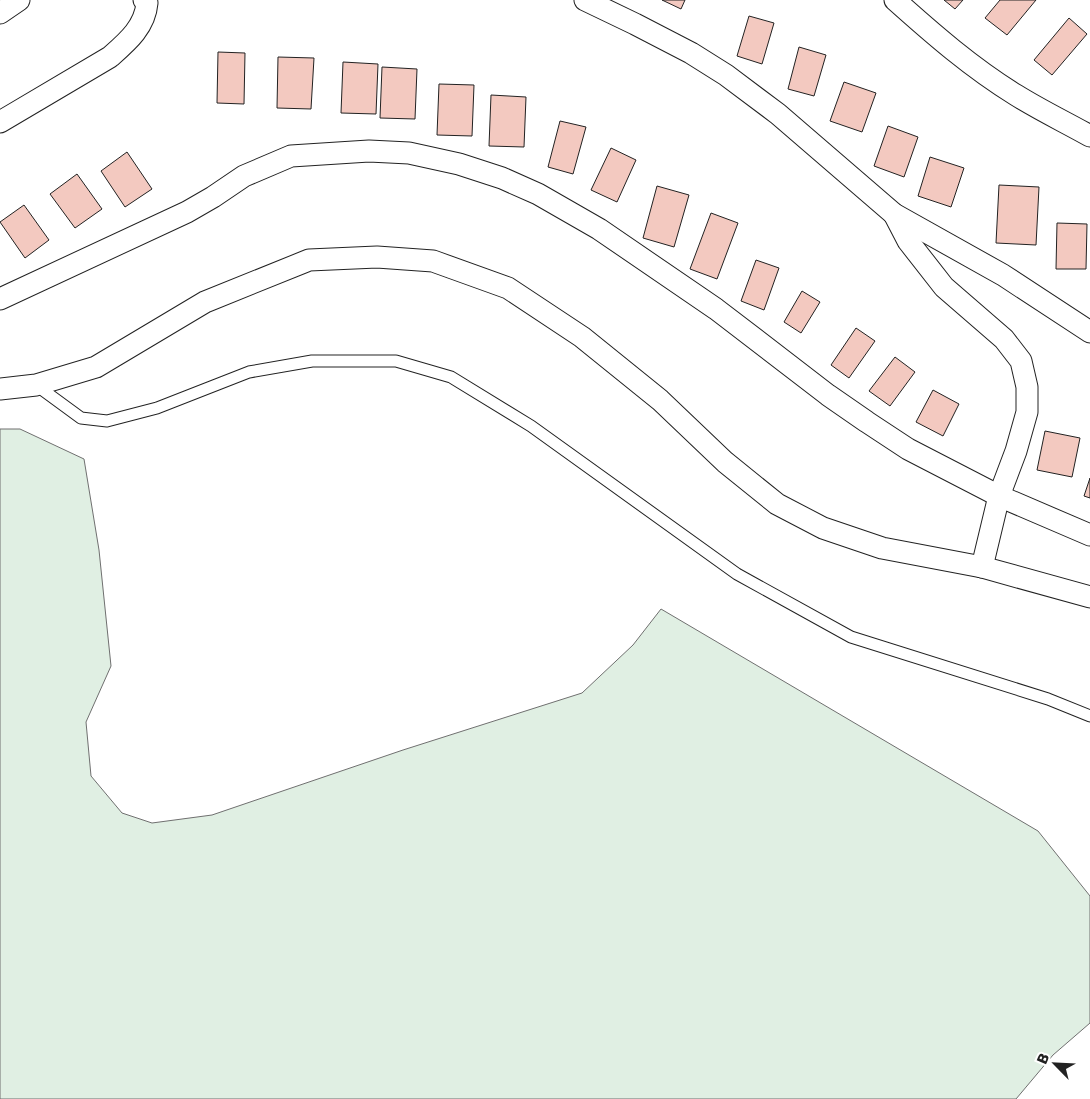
<svg xmlns="http://www.w3.org/2000/svg" width="1090" height="1099" font-family="'DejaVu Sans',sans-serif">
	<style>
		.green { fill: #e0efe3; stroke: #6f6f6f }
		.building { fill: #f3c9c0; stroke: #222 }
		.lines { fill: none; stroke-linecap: round; stroke-linejoin: round }
		.lane-casing { stroke: #222; stroke-width: 13 }
		.street-casing { stroke: #222; stroke-width: 23 }
		.lane { stroke: #fff; stroke-width: 11 }
		.street { stroke: #fff; stroke-width: 21 }
	</style>
	<rect width="100%" height="100%" fill="#fff"/>
	<!-- green -->
	<polygon class="green" points="0,429 20,429 84,459 99,550 111,666 86,722 91,776 122,813 152,823 212,815 403,750 582,693 633,645 661,609 1038,831 1090,896 1090,1023 1053,1055 1016,1099 0,1099"/>
	<!-- building -->
	<g class="building">
		<polygon points="662,0 685,0 681,9"/>
		<polygon points="944,0 963,0 955,9"/>
		<polygon points="1000,0 1036,0 1007,35 985,18"/>
		<polygon points="749,16 774,23 762,64 737,56"/>
		<polygon points="1069,18 1087,34 1052,75 1034,60"/>
		<polygon points="799,47 826,55 814,96 788,89"/>
		<polygon points="218,52 245,53 244,104 217,103"/>
		<polygon points="278,57 314,58 311,109 277,108"/>
		<polygon points="343,62 378,64 376,114 341,113"/>
		<polygon points="382,67 417,69 415,119 380,118"/>
		<polygon points="844,82 876,93 862,132 830,121"/>
		<polygon points="439,84 474,85 472,136 437,135"/>
		<polygon points="491,95 526,97 524,147 489,146"/>
		<polygon points="560,121 586,127 573,174 548,167"/>
		<polygon points="888,126 918,137 904,177 874,166"/>
		<polygon points="611,148 636,160 617,202 591,190"/>
		<polygon points="127,152 152,189 125,207 101,171"/>
		<polygon points="930,157 964,168 951,207 918,196"/>
		<polygon points="77,174 102,209 75,228 50,194"/>
		<polygon points="999,185 1039,187 1036,245 996,243"/>
		<polygon points="657,186 689,195 674,247 643,238"/>
		<polygon points="24,205 49,240 25,258 0,222"/>
		<polygon points="711,213 738,223 717,279 690,269"/>
		<polygon points="1057,223 1087,224 1086,269 1056,269"/>
		<polygon points="756,260 779,268 764,310 741,301"/>
		<polygon points="802,291 820,302 801,333 784,322"/>
		<polygon points="856,328 875,341 849,378 831,365"/>
		<polygon points="895,357 915,372 890,406 869,391"/>
		<polygon points="933,390 959,404 943,436 916,422"/>
		<polygon points="1045,431 1080,438 1072,477 1037,470"/>
		<polygon points="1090,478 1090,498 1084,496"/>
	</g>
	<g class="lines">
		<!-- lane casing -->
		<g class="lane-casing">
			<polyline id="lane" points="36,385 81,418 107,421 157,408 249,372 312,361 396,361 451,377 531,426 737,574 851,637 1048,699 1090,716"/>
		</g>
		<!-- street casing -->
		<g class="street-casing">
			<g id="street">
				<polyline points="585,0 635,24 691,53 726,75 778,114 894,214 1003,275 1090,332"/>
				<path d="M 895,0 C 933,34 972,68 1016,95 C 1040,110 1065,122 1090,136"/>
				<polyline points="0,13 19,0"/>
				<path d="M 0,122 L 110,57 C 127,42 145,27 147,3 L 144,0"/>
				<polyline points="894,214 908,241 944,287 1004,339 1021,361 1027,387 1027,412 1016,451 999,496 982,567"/>
				<polyline points="0,299 187,212 213,197 244,176 291,156 369,151 409,153 459,164 502,178 538,194 599,229 716,309 828,395 867,422 908,449 999,496 1090,535"/>
				<polyline points="0,389 36,385 96,367 205,302 309,260 377,257 433,261 508,288 582,337 660,400 725,462 777,504 823,528 882,548 982,567 1090,597"/>
			</g>
		</g>
		<!-- lane -->
		<use href="#lane" class="lane"/>
		<!-- street -->
		<use href="#street" class="street"/>
	</g>
	<!-- north arrow -->
	<g transform="translate(1055 1064) rotate(294)" stroke="#ffffff" stroke-width="4" paint-order="stroke">
	<path d="M0-4L9 19L0 12L-9 19Z" fill="#222222"/>
	<text y="-8" font-size="14" font-weight="bold" text-anchor="middle" fill="#222222">B</text>
	</g>
</svg>
